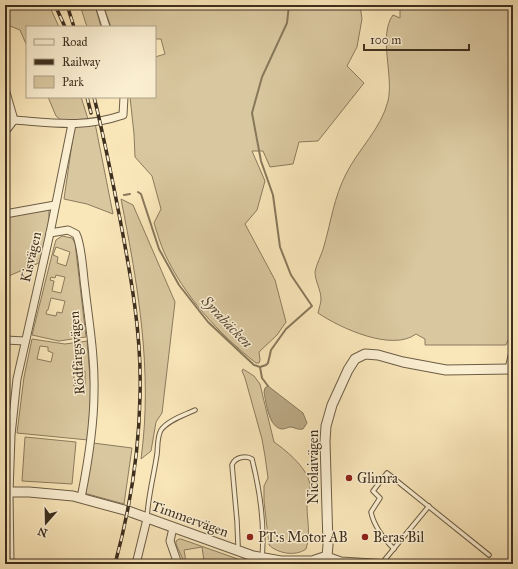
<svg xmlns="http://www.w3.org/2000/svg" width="518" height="569" font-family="'IM FELL Great Primer',serif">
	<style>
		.green { fill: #d9c79f; stroke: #8c7b5e; fill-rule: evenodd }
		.water { fill: #b9a884; stroke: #88785b }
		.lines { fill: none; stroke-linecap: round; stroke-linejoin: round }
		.stream { stroke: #88785b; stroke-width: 2 }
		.service-casing { stroke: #6d5d45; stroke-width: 5.5 }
		.minor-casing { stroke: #6d5d45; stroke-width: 9 }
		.tertiary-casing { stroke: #6d5d45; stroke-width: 11 }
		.service { stroke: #fbefd2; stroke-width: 3.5 }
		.minor { stroke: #fbefd2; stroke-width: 7 }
		.tertiary { stroke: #fbefd2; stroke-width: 9 }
		.rail-casing { stroke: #3e2f1e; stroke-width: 3.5 }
		.rail { stroke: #fbefd2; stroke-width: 2; stroke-dasharray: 6; stroke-linecap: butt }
		.poi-dot { fill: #8f2418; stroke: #fbefd2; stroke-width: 1.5 }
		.labels { text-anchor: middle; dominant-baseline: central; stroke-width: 3; stroke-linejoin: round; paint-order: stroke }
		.street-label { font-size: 14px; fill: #3e2f1e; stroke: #fbefd2 }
		.poi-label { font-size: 14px; fill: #3e2f1e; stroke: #fbefd2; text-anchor: start }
		.water-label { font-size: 15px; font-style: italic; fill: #5d4d38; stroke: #fbefd2 }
	</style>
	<rect width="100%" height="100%" fill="#f9e6b9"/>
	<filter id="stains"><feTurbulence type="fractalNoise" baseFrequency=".005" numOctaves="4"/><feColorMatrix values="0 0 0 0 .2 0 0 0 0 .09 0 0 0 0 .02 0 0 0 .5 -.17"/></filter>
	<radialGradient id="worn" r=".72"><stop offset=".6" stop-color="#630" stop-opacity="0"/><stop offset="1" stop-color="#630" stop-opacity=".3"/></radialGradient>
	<!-- green -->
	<g class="green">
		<polygon points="5,5 49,5 59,27 27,27 27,46 20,30 5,24"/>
		<polygon points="80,5 95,5 101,27 87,27"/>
		<path d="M 103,5 L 360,5 L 362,19 L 357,47 L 347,66 L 364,83 L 318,141 L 299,142 L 293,164 L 270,167 L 263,151 L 252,151 L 265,181 L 257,210 L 245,224 L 275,280 L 286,322 L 277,335 L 259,352 L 260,360 L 259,363 L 256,363 C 218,333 184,296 164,252 C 160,243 157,232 154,223 L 161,209 L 152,176 L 135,157 L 134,134 L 130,97 L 155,97 L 155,57 L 165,54 L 161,39 L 155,39 L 155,27 L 111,27 Z"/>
		<path d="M 400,5 L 513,5 L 513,329 L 506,345 L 425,345 L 425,339 L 416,334 C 392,352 340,328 318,313 C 319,308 321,303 321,299 C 321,290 315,281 315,272 C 316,265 322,254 324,246 C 331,222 334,197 346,174 C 359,148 381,129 388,101 C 394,76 378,35 393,15 L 400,18 Z"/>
		<polygon points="48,97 81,97 88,119 94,118 113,214 87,204 64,199 74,130 56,116"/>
		<path d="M 121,199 L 133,205 L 175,302 L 162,413 L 156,422 L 151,451 L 141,459 C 153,372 138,285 121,199 Z"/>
		<polygon points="49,209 49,226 46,260 11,275 5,281 5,214"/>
		<path d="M 62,236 L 72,238 L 75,243 L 86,337 L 59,341 L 32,335 L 54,247 L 56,240 ZM 56,247 L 70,252 L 66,266 L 57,263 L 58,257 L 53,255 ZM 56,275 L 65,277 L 61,293 L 52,291 L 54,281 L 50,280 L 51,277 L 55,278 ZM 51,298 L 65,301 L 62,313 L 57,312 L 56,316 L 46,314 L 47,310 L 48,310 Z"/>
		<path d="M 32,339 L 65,344 L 87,341 L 91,390 L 88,440 L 17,433 L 24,377 ZM 40,346 L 48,347 L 48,351 L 53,353 L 51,362 L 37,359 ZM 74,371 L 85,371 L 85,386 L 74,386 Z"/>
		<path d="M 243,369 L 254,376 L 260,384 L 264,401 L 274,442 C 287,451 310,470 310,487 C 311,494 307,499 307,506 C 307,521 311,534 306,549 C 295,557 277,553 269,545 L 264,501 L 264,486 L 268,478 L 265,456 L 262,439 L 245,378 L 242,371 Z"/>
		<polygon points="25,437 76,442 72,484 22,481"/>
		<polygon points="93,443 132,448 124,504 84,493"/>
		<polygon points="179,539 181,539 252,564 239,564 239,562 227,564 212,564 211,560 204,561 202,547 184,550 186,562 184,562 176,544 176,541"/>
	</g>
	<!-- water -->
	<path class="water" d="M 268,386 L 303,413 L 307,423 L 303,429 C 298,430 296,428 291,427 C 288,427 285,429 282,429 C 269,428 266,403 264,392 L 265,388 Z"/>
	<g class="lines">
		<!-- stream -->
		<g class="stream">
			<polyline points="107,5 107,6"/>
			<polyline points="138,192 141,194 159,249 179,285 208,322 254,365 260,367 266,365 268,363 271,350 286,329 312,306 291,275 280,247 273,195 261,161 252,113 262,77 287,23 289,5"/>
			<polyline points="124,195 130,194"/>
			<polyline points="260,367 262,378 268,386"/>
		</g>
		<!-- service casing -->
		<g class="service-casing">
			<g id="service">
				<path d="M 147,518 C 148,496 154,475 157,454 C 158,446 157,437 161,430 C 168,420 185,415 195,410"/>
				<path d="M 394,549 C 384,539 374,527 371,512 L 380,498 L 373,491 L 387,473 L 489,555"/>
				<path d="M 237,550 L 238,545 L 237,521 L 232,465 C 235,457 246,455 252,459 C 260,491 265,525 262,558"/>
				<polyline points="382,563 429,506"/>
			</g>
		</g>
		<!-- minor casing -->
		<g class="minor-casing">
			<g id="minor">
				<polyline points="99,5 106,27"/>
				<polyline points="5,89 14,120"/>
				<path d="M 14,120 C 54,123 85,128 123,115 L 124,97"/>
				<polyline points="5,132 14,120"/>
				<polyline points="5,214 55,205"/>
				<path d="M 50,233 L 68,230 L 76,234 C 82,245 83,275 85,288 C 89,323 95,357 94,392 C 94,428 88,463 81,498"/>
				<polyline points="5,340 25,341"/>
				<polyline points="173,528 170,541 178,564"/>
				<polyline points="327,556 341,561 389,564"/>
				<polyline points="10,564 9,493 11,435 17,379 50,233 72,124"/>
				<polyline points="136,564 147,519"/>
			</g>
		</g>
		<!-- tertiary casing -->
		<g class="tertiary-casing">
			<g id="tertiary">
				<polyline points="510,369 513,356"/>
				<polyline points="5,492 29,492 73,496 128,511 253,556 281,561 312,561 327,556 328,545 325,441 326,426 332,405 348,370 355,359 365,354 378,355 403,362 446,370 513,369"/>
			</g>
		</g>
		<!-- service -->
		<use href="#service" class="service"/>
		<!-- minor -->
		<use href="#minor" class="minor"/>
		<!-- tertiary -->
		<use href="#tertiary" class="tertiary"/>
		<!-- rail casing -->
		<g class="rail-casing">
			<g id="rail">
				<polyline points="55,5 65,27"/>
				<polyline points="67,5 74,27"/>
				<polyline points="87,97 91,113"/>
				<path d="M 94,97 C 104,137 112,178 120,219 C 131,277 142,336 140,396 C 139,453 130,509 115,564"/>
			</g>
		</g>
		<!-- rail -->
		<use href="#rail" class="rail"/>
	</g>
	<!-- markers -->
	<g class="poi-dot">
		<circle cx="349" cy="478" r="4"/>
		<circle cx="250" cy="537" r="4"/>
		<circle cx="365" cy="537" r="4"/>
	</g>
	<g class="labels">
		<!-- street labels -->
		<g class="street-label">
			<text transform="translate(31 257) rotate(-77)">Kisvägen</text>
			<text transform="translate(77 353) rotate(-94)">Rödfärgsvägen</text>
			<text transform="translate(313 467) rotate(-90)">Nicolaivägen</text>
			<text transform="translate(190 519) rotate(20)">Timmervägen</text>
		</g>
		<!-- poi labels -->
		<g class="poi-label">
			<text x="357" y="478">Glimra</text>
			<text x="258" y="537">PT:s Motor AB</text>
			<text x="373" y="537">Beras Bil</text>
		</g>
		<!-- water labels -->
		<g class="water-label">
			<text transform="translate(227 322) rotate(46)">Syrabäcken</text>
		</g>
	</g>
	<!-- margin -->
	<rect width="518" height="569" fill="none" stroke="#f9e6b9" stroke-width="20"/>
	<rect x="6" y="6" width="506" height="557" fill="none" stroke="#3e2f1e" stroke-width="2"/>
	<rect x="10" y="10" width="498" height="549" fill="none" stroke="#3e2f1e"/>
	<!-- legend -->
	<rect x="26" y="26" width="130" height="72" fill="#fbefd2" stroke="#afa28a"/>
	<rect x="34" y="39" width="20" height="6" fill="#fbefd2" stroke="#afa28a"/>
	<text x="62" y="46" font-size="12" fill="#3e2f1e">Road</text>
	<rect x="34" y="59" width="20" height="6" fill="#3e2f1e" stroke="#afa28a"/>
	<text x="62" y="66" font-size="12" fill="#3e2f1e">Railway</text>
	<rect x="34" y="76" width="20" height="12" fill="#d9c79f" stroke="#afa28a"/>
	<text x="62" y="86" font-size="12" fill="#3e2f1e">Park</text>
	<!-- north arrow -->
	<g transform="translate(46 523) rotate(200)" stroke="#fbefd2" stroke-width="3" paint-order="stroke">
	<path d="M0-3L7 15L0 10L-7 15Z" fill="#3e2f1e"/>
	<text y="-6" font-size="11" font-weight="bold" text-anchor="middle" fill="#3e2f1e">N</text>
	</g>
	<!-- scale -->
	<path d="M364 44v6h105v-6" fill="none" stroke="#3e2f1e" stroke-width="2"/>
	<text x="370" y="44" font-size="12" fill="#3e2f1e" stroke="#fbefd2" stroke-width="3" paint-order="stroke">100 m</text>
	<rect width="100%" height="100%" filter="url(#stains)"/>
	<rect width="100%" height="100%" fill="url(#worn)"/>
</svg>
